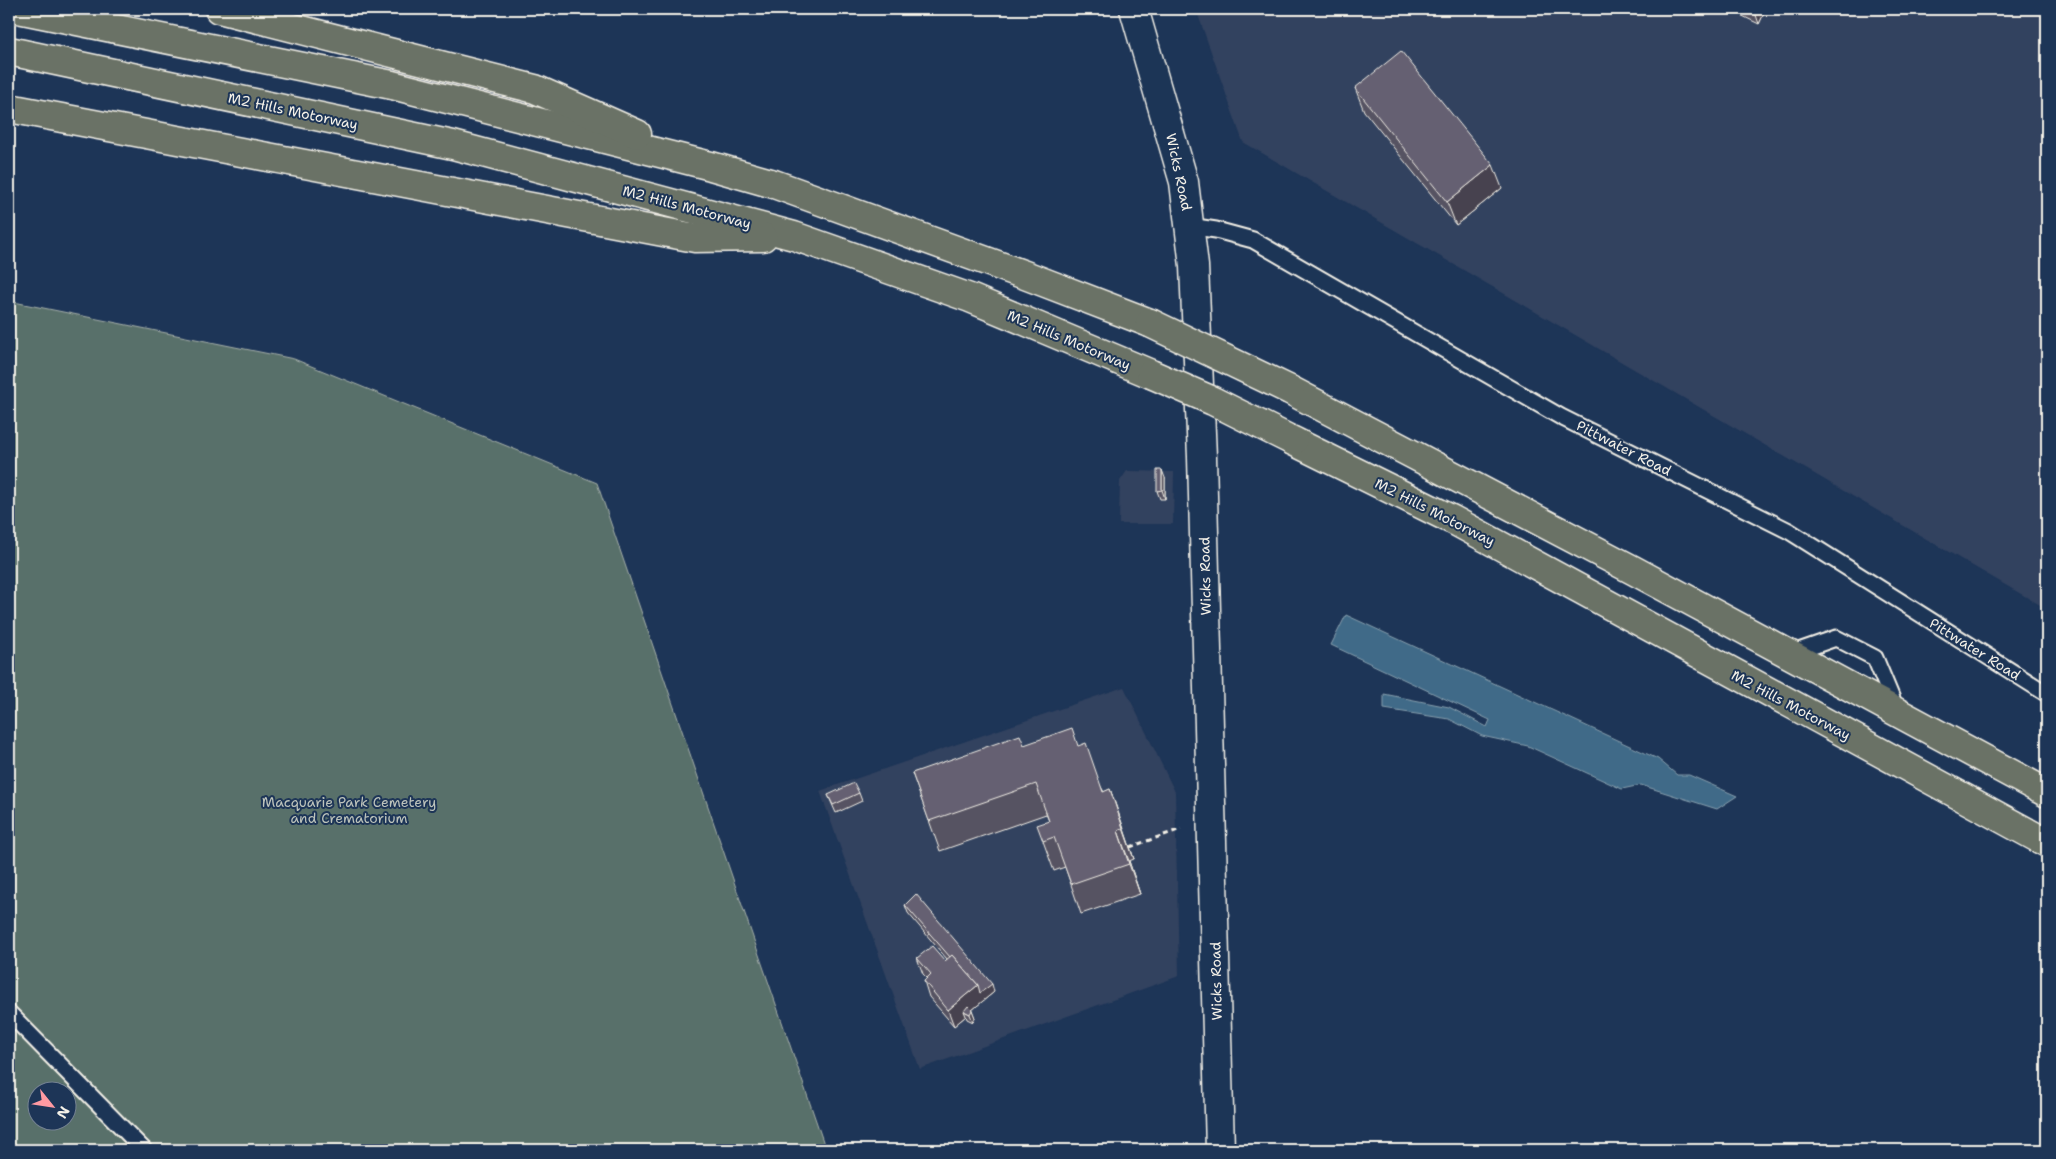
<svg xmlns="http://www.w3.org/2000/svg" width="2056" height="1159" font-family="'Shantell Sans',sans-serif">
	<style>
		.built { fill: #33425f }
		.green { fill: #596f6a; stroke: #a6b0a9; fill-rule: evenodd }
		.water { fill: #406a88; stroke: #88a0ae }
		.lines { fill: none; stroke-linecap: round; stroke-linejoin: round }
		.service-casing { stroke: #f4f1e8; stroke-width: 19 }
		.minor-casing { stroke: #f4f1e8; stroke-width: 31 }
		.motorway-casing { stroke: #f4f1e8; stroke-width: 31 }
		.path { stroke: #f4f1e8; stroke-width: 3; stroke-dasharray: 5 4; stroke-linecap: butt }
		.service { stroke: #1d3557; stroke-width: 15 }
		.minor { stroke: #1d3557; stroke-width: 28 }
		.motorway { stroke: #6a7266; stroke-width: 28 }
		.motorway-bridge-casing { stroke: #f4f1e8; stroke-width: 31; stroke-linecap: butt }
		.motorway-bridge { stroke: #6a7266; stroke-width: 28 }
		.wall { fill: #575362; stroke: #f4f1e8 }
		.shaded-wall { fill: #474350; stroke: #f4f1e8 }
		.building { fill: #656072; stroke: #f4f1e8 }
		.labels { text-anchor: middle; dominant-baseline: central; stroke-width: 4; stroke-linejoin: round; paint-order: stroke }
		.street-label { font-size: 14px; fill: #f4f1e8; stroke: #1d3557 }
		.park-label { font-size: 14px; fill: #bec4bc; stroke: #1d3557 }
	</style>
	<rect width="100%" height="100%" fill="#1d3557"/>
	<filter id="ink" filterUnits="userSpaceOnUse"><feTurbulence type="fractalNoise" baseFrequency=".02" numOctaves="2"/><feDisplacementMap in="SourceGraphic" scale="10" xChannelSelector="R" yChannelSelector="G"/><feConvolveMatrix kernelMatrix="1 2 1 2 8 2 1 2 1" color-interpolation-filters="sRGB"/></filter>
	<g filter="url(#ink)">
		<!-- built -->
		<g class="built">
			<polygon points="1196,9 2047,9 2047,609 1243,142"/>
			<polygon points="1127,471 1174,472 1173,524 1119,524 1120,481"/>
			<polygon points="1124,687 1175,792 1179,976 920,1069 820,791"/>
		</g>
		<!-- green -->
		<path class="green" d="M 9,301 L 294,359 L 597,483 L 826,1150 L 9,1150 ZM 38,1092 L 68,1092 L 68,1122 L 38,1122 Z"/>
		<!-- water -->
		<polygon class="water" points="1346,615 1658,759 1677,775 1689,775 1737,796 1717,809 1641,785 1622,789 1528,746 1482,736 1449,719 1384,709 1384,694 1449,707 1487,727 1490,720 1331,645"/>
		<g class="lines">
			<!-- service casing -->
			<g class="service-casing">
				<g id="service">
					<polyline points="1189,226 1216,230 1253,240 1561,417 1789,531 2047,694"/>
					<polyline points="1790,654 1836,638 1875,658 1897,711"/>
					<polyline points="9,1013 144,1150"/>
				</g>
			</g>
			<!-- minor casing -->
			<g class="minor-casing">
				<polyline id="minor" points="1134,9 1184,182 1194,266 1202,457 1220,1150"/>
			</g>
			<!-- motorway casing -->
			<g class="motorway-casing">
				<g id="motorway">
					<polyline points="18,9 392,85 711,166 774,184 1025,275 1150,323"/>
					<polyline points="219,9 535,89 637,134"/>
					<polyline points="9,51 453,145 794,236 970,298 1151,374"/>
					<polyline points="9,108 695,238 763,237"/>
					<polyline points="1290,390 1633,570 2047,793"/>
					<polyline points="1293,441 1453,520 2047,843"/>
				</g>
			</g>
			<!-- path -->
			<polyline class="path" points="1130,847 1181,829"/>
			<!-- service -->
			<use href="#service" class="service"/>
			<!-- minor -->
			<use href="#minor" class="minor"/>
			<!-- motorway -->
			<use href="#motorway" class="motorway"/>
			<!-- motorway-bridge casing -->
			<g class="motorway-bridge-casing">
				<g id="motorway-bridge">
					<polyline points="1150,323 1290,390"/>
					<polyline points="1151,374 1213,401 1293,441"/>
				</g>
			</g>
			<!-- motorway-bridge -->
			<use href="#motorway-bridge" class="motorway-bridge"/>
		</g>
		<!-- wall -->
		<g class="wall">
			<polygon points="1728,9 1766,9 1759,24"/>
			<polygon points="1355,88 1502,188 1456,225 1364,111"/>
			<polygon points="1165,478 1165,499 1160,499 1157,491"/>
			<polygon points="1024,745 1078,746 1104,792 1110,789 1134,859 1129,861 1140,894 1081,914 1065,867 1054,871 1043,841 1049,821 1046,814 940,851 912,773"/>
			<polygon points="859,793 862,801 836,813 828,795"/>
			<polygon points="905,905 994,992 972,1010 975,1018 973,1022 967,1019 966,1016 954,1026 929,997 924,981 927,978 923,974 917,958 945,961 947,959 908,913"/>
		</g>
		<!-- shaded-wall -->
		<g class="shaded-wall">
			<polygon points="1759,9 1766,9 1759,24 1756,15"/>
			<polygon points="1493,165 1502,188 1456,225 1447,202"/>
			<polygon points="1162,470 1165,478 1165,499 1162,490"/>
			<polygon points="1110,789 1121,820 1134,859 1123,828"/>
			<polygon points="1118,831 1129,861 1140,894 1129,864"/>
			<polygon points="992,984 994,992 972,1010 975,1018 973,1022 970,1014 964,1011 966,1016 954,1026 948,1010 978,985"/>
		</g>
		<!-- building -->
		<g class="building">
			<polygon points="1742,9 1759,9 1756,15"/>
			<polygon points="1401,51 1493,165 1447,202 1355,88"/>
			<polygon points="1157,470 1162,470 1162,490 1157,491"/>
			<polygon points="1072,728 1078,746 1086,743 1103,792 1110,789 1123,828 1118,831 1129,864 1071,884 1054,837 1043,841 1037,825 1049,821 1036,784 929,821 912,773 1020,735 1024,745"/>
			<polygon points="854,783 859,793 833,805 828,795"/>
			<polygon points="916,894 992,984 980,993 978,985 952,955 950,957 905,905"/>
			<polygon points="932,946 945,961 952,955 978,985 948,1010 924,981 931,974 917,958"/>
			<polygon points="968,1006 972,1010 970,1014 964,1011"/>
		</g>
	</g>
	<g class="labels">
		<!-- street labels -->
		<g class="street-label">
			<text transform="translate(293 111) rotate(12)">M2 Hills Motorway</text>
			<text transform="translate(1179 172) rotate(78)">Wicks Road</text>
			<text transform="translate(687 207) rotate(15)">M2 Hills Motorway</text>
			<text transform="translate(1069 340) rotate(23)">M2 Hills Motorway</text>
			<text transform="translate(1624 448) rotate(27)">Pittwater Road</text>
			<text transform="translate(1435 512) rotate(27)">M2 Hills Motorway</text>
			<text transform="translate(1205 576) rotate(-91)">Wicks Road</text>
			<text transform="translate(1975 649) rotate(32)">Pittwater Road</text>
			<text transform="translate(1791 705) rotate(28)">M2 Hills Motorway</text>
			<text transform="translate(1216 981) rotate(-91)">Wicks Road</text>
		</g>
		<!-- park labels -->
		<g class="park-label">
			<text x="349" y="802">Macquarie Park Cemetery<tspan x="349" dy="16">and Crematorium</tspan></text>
		</g>
	</g>
	<!-- margin -->
	<rect width="2056" height="1159" fill="none" stroke="#1d3557" stroke-width="30"/>
	<rect x="15" y="15" width="2026" height="1129" fill="none" stroke="#f4f1e8" stroke-width="2" filter="url(#ink)"/>
	<!-- north arrow -->
	<g transform="translate(52 1106) rotate(120)"><circle r="24" fill="#1d3557" stroke="#738091"/>
	<path d="M0-4L9 19L0 12L-9 19Z" fill="#ff9aa2"/>
	<text y="-8" font-size="14" font-weight="bold" text-anchor="middle" fill="#f4f1e8">N</text>
	</g>
</svg>
